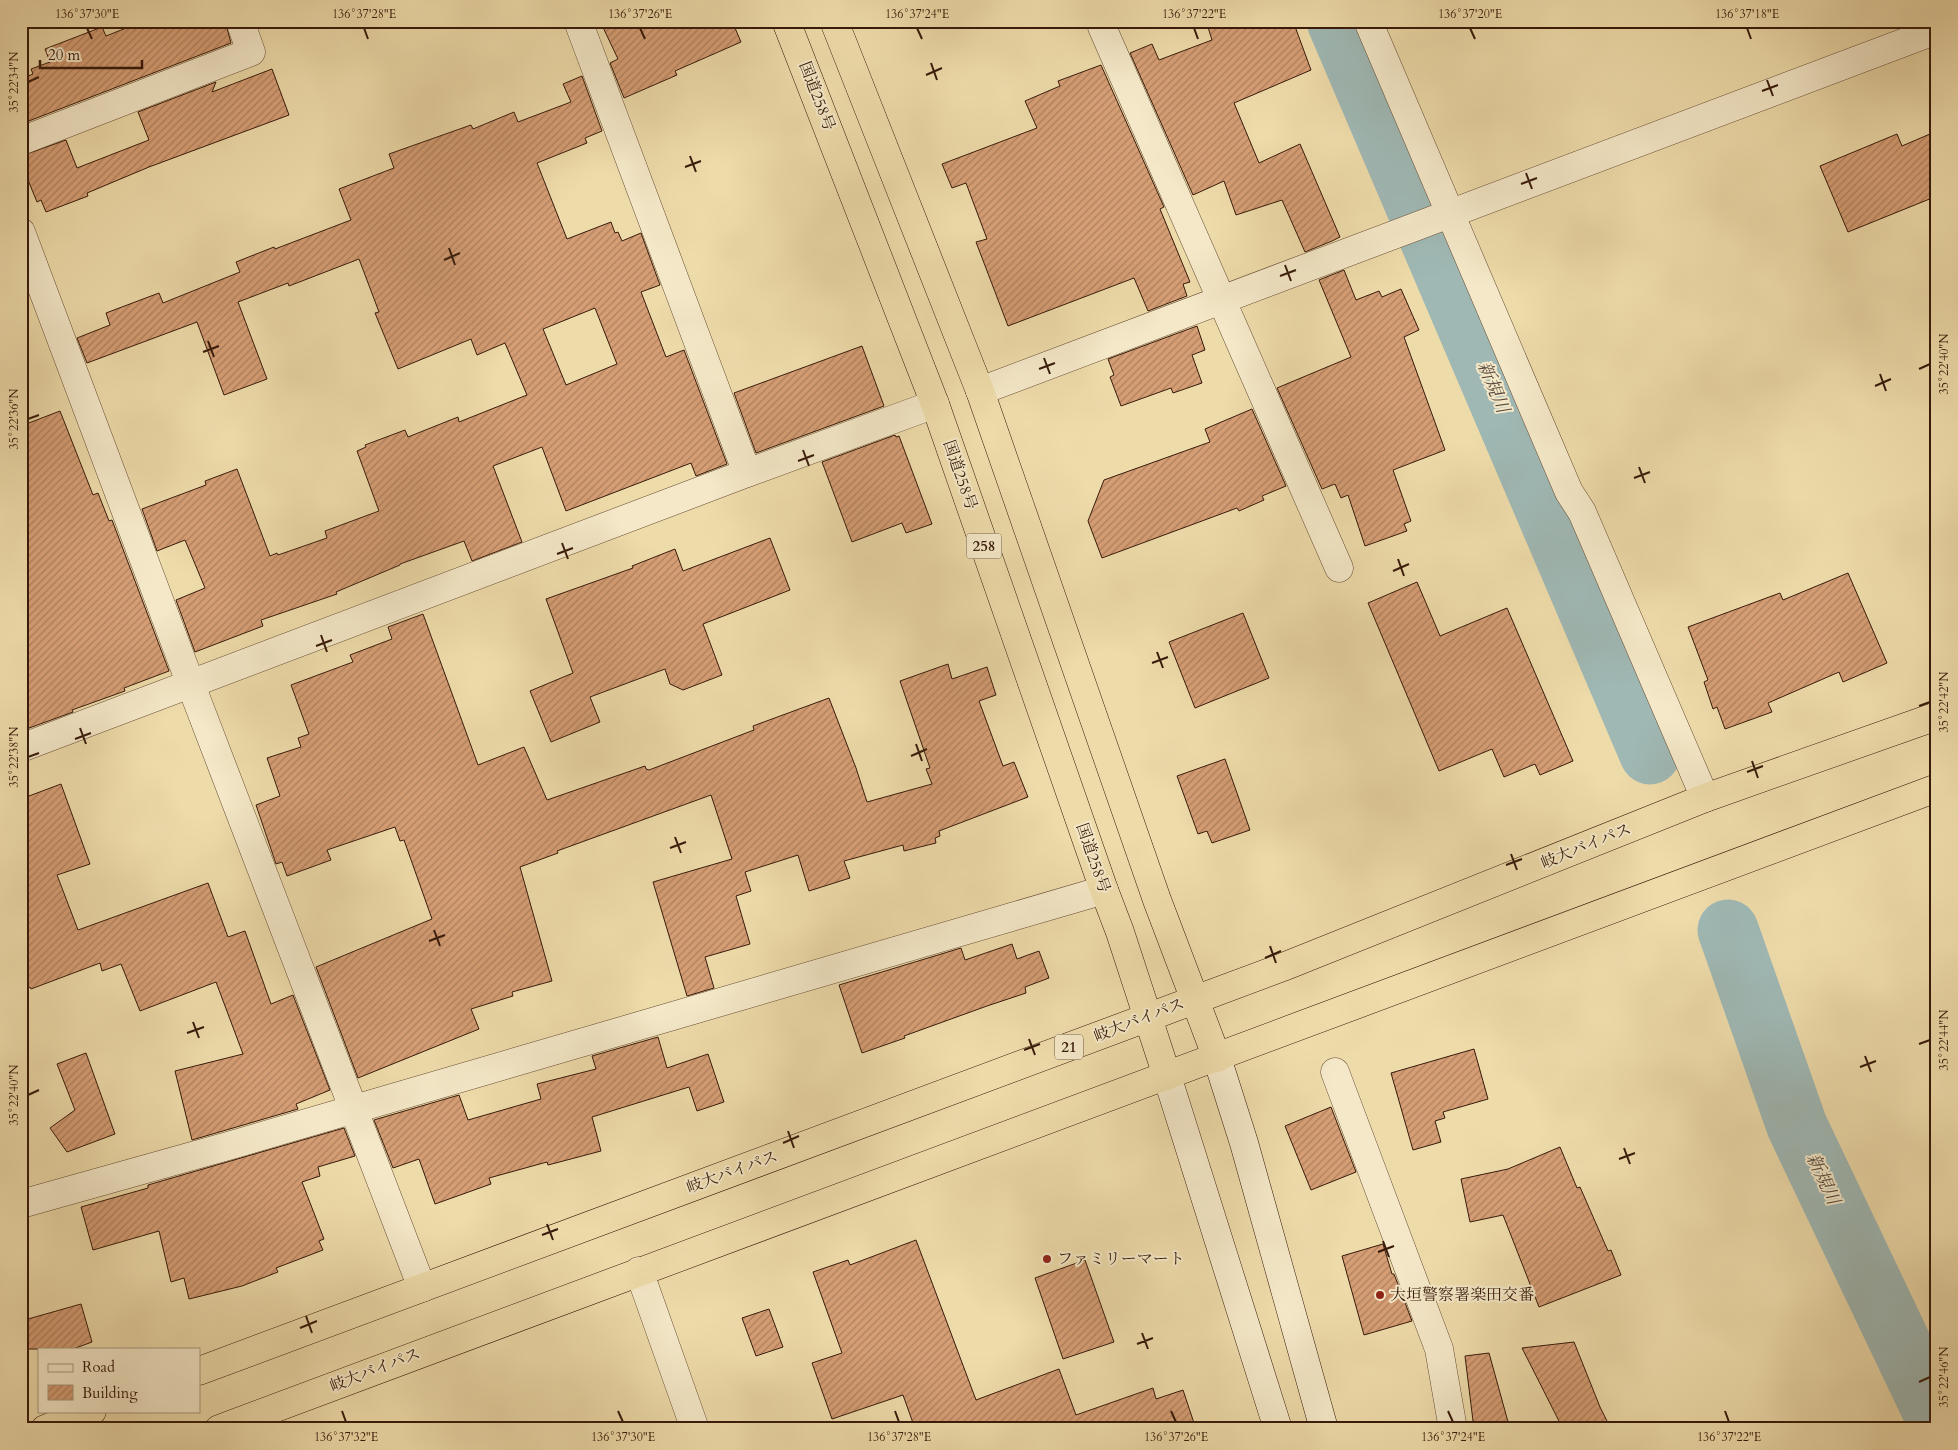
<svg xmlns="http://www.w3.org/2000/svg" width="1958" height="1450" font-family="Cardo,'Noto Serif JP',serif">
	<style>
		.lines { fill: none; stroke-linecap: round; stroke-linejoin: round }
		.river { stroke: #9fb8b4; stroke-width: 61 }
		.building { fill: url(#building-hatch); stroke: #371a0a; fill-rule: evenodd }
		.street-casing { stroke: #654a32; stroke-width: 29 }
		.secondary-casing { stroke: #371a0a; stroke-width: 29 }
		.highway-casing { stroke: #371a0a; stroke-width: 29 }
		.street { stroke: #f4e8c8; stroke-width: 28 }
		.secondary { stroke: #f4e8c8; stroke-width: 28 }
		.highway { stroke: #eedbaa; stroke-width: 28 }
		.ticks { fill: none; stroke: #371a0a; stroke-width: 2 }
		.poi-dot { fill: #8f2418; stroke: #f4e8c8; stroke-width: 2 }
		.labels { text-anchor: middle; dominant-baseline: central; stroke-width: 4; stroke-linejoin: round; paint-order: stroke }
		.shield { fill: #f4e8c8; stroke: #705843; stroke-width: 1 }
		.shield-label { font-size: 15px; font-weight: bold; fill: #371a0a }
		.street-label { font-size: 16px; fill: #371a0a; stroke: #f4e8c8 }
		.poi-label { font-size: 16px; fill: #371a0a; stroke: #f4e8c8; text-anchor: start }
		.water-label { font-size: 18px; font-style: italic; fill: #56493d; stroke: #f4e8c8 }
		.neatline { fill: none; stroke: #371a0a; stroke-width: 2 }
		.ticks-label { font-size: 12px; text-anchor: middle; fill: #371a0a }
	</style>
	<defs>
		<pattern id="building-hatch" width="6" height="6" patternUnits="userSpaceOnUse" patternTransform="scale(1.25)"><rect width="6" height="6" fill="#d69e75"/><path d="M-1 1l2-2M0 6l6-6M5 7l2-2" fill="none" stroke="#ae805e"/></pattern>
	</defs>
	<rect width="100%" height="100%" fill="#eedbaa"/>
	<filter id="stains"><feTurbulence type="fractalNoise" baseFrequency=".004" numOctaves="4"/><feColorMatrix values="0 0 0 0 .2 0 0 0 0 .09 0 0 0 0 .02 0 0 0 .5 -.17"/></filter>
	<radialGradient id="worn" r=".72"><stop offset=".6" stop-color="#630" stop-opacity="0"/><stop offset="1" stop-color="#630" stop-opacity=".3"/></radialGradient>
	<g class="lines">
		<!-- river -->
		<g class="river">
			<polyline points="1337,21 1650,754"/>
			<polyline points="1728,930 1797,1126 1937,1420"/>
		</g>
	</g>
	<!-- building -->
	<g class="building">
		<polygon points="144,21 225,21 231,43 21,124 21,79 33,74 31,69 50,62 45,49 102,27 106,36"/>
		<polygon points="600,21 732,21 741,42 675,71 677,75 624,98 610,63 618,59"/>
		<polygon points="1206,21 1293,21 1311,70 1234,103 1259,163 1300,144 1340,237 1332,241 1305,252 1282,200 1236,215 1224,181 1193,195 1130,53 1152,44 1159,60 1212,40"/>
		<polygon points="1101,65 1164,207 1160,209 1190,282 1183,284 1187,296 1148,311 1134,278 1008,326 976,242 987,239 966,183 952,188 942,164 1037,128 1025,101 1060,86 1058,81"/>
		<polygon points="272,69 289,115 149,167 87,193 88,196 46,212 41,200 37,202 21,163 21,156 66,140 77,168 149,140 138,112 216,82 212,92"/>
		<path d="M 582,76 L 602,131 L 585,138 L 587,143 L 537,163 L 567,239 L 611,222 L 615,233 L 618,232 L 622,241 L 641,233 L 660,285 L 641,292 L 666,357 L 684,350 L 727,464 L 696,476 L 691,463 L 566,511 L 542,447 L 493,466 L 522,542 L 472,561 L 464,541 L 400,564 L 400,565 L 336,592 L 337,594 L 261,620 L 263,626 L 195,652 L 176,600 L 205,588 L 185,540 L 157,551 L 142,509 L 206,485 L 205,481 L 237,469 L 270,556 L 277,553 L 278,555 L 327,538 L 325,531 L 379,511 L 357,451 L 366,447 L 365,445 L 405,430 L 408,437 L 458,417 L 459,422 L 527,395 L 505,343 L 477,355 L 471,339 L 398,369 L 375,313 L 379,312 L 359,259 L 289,286 L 288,283 L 238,302 L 267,379 L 224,395 L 197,322 L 87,363 L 77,338 L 110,325 L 106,313 L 159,293 L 163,303 L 240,272 L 236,262 L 274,247 L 275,249 L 351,220 L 339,189 L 394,168 L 389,154 L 471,125 L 473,129 L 514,112 L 518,122 L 571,102 L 563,84 ZM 595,308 L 617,364 L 566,385 L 543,329 Z"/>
		<polygon points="1937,131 1937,196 1848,232 1820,166 1897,134 1902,146"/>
		<polygon points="1344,270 1356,300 1379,291 1382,297 1401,289 1419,330 1404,337 1445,450 1393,470 1411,521 1404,524 1407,531 1365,546 1348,495 1341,498 1335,484 1322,489 1277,388 1351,357 1319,280"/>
		<polygon points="1197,326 1205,350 1192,355 1202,383 1173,393 1171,388 1121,406 1110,377 1114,375 1108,359"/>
		<polygon points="862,346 884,406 756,453 734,393"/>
		<polygon points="1252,409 1286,486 1262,496 1264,500 1239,511 1237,508 1102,558 1088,521 1104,480 1210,442 1205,429"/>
		<polygon points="60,411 93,495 98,493 109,521 112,520 169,671 124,688 125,691 72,710 73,712 21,731 21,426"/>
		<polygon points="895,435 896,437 899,436 932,524 906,533 902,523 852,542 822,462"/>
		<polygon points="770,538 790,590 703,624 722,675 683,690 670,684 665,669 590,697 600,722 551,742 530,691 573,673 546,599 633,568 632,566 675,549 683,571"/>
		<polygon points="1848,573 1887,663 1843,682 1839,672 1768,703 1772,712 1725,729 1717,707 1713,709 1704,682 1708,680 1688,627 1780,593 1783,600"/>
		<polygon points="1417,582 1440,636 1507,608 1573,761 1540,775 1535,764 1504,777 1492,749 1439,771 1368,603"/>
		<polygon points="1243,613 1269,678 1195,708 1169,642"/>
		<polygon points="423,614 478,765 524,747 547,800 645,766 646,769 649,770 754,730 753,726 829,698 856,768 867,802 932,784 926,769 930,768 900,681 948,664 952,679 987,667 996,695 979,701 1003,766 1014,762 1028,797 939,831 940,836 935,838 936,843 904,851 903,845 844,861 850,878 809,891 798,855 745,872 751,891 736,896 750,944 705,957 714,988 687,996 653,882 732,859 711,795 557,851 558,853 520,867 552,981 512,992 513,996 471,1009 479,1029 358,1078 316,967 432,919 404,840 400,841 395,827 327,850 331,860 287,876 282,862 276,864 256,805 280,796 267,758 301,747 298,738 309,734 291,685 353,662 350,655 392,639 388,627"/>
		<polygon points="1225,759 1250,830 1212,843 1207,831 1198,834 1177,776"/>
		<polygon points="61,784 90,864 57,875 78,930 208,883 228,937 245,931 271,1004 293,995 330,1090 296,1104 298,1109 192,1140 175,1071 243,1054 216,982 140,1011 121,964 102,971 100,963 31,989 30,987 21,990 21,799"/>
		<polygon points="1012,944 1017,959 1039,951 1049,978 1025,987 1026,993 987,1006 904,1036 905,1038 862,1053 839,985 961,948 965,960"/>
		<polygon points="658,1037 667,1068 708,1054 724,1102 697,1111 689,1087 592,1117 601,1151 548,1165 547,1162 489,1178 491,1184 435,1204 419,1159 393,1168 374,1120 459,1095 468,1120 541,1099 537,1084 596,1069 592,1056"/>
		<polygon points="1474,1049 1488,1099 1443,1112 1445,1118 1435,1121 1441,1142 1413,1150 1391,1073"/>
		<polygon points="86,1053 115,1134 67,1152 50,1128 75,1110 57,1064"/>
		<polygon points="1331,1107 1356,1172 1311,1190 1285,1126"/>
		<polygon points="344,1128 355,1156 318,1167 320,1176 302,1182 324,1239 319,1241 323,1250 276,1268 278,1272 242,1286 189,1299 184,1278 171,1282 159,1231 93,1250 81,1207 148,1188 148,1185"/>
		<polygon points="1560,1147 1577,1188 1580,1187 1608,1251 1611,1250 1621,1275 1539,1307 1503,1215 1470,1222 1461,1179 1508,1169"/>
		<polygon points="916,1240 976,1400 1059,1369 1076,1415 1153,1388 1156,1399 1183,1390 1196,1429 907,1429 906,1425 913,1423 903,1395 832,1419 812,1363 842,1353 813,1272 848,1260 850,1265"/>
		<polygon points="1383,1244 1392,1274 1394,1274 1412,1321 1364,1335 1342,1256"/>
		<polygon points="1085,1260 1114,1342 1063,1359 1035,1278"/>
		<polygon points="81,1304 92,1342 73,1349 21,1349 21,1321"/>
		<polygon points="769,1309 783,1347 756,1356 742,1318"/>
		<polygon points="1574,1342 1600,1407 1611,1429 1563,1429 1522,1348"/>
		<polygon points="1489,1353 1510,1429 1474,1429 1465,1356"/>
	</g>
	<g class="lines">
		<!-- street casing -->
		<g class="street-casing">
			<g id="street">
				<polyline points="578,21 747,473"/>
				<polyline points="1368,21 1569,492 1582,512 1705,798"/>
				<polyline points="1102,27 1339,568"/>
				<polyline points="21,141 251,52 240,21"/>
				<polyline points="21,232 191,685 422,1288"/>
				<polyline points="980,391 1937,30"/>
				<polyline points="21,748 747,473 935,404"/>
				<polyline points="1335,1072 1439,1349 1453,1429"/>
				<polyline points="21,1204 228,1146 1104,890"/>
				<polyline points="639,1271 695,1429"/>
			</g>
		</g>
		<!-- secondary casing -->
		<g class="secondary-casing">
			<g id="secondary">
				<polyline points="1217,1058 1244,1143 1324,1429"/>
				<polyline points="1167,1076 1278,1429"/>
			</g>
		</g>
		<!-- highway casing -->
		<g class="highway-casing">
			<g id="highway">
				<polyline points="786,21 935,404 1104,890 1120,932 1167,1076"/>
				<polyline points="834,21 980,391 1157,900 1217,1058"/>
				<polyline points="199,1371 1283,967 1705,798 1937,716"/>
				<polyline points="45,1429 92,1411"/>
				<polyline points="219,1429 1937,788"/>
			</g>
		</g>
		<!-- street -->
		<use href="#street" class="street"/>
		<!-- secondary -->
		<use href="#secondary" class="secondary"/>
		<!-- highway -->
		<use href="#highway" class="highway"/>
	</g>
	<!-- ticks -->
	<path class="ticks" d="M 87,28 L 92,39M 364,28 L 368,39M 640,28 L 645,39M 917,28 L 922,39M 1194,28 L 1198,39M 1470,28 L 1475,39M 1747,28 L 1751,39M 931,63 L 937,80M 926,75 L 942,68M 1767,80 L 1773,96M 28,82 L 39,77M 1762,91 L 1778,85M 690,156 L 696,172M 685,167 L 701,161M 1526,173 L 1532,189M 1521,184 L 1537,178M 449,248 L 455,265M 444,260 L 460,253M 1285,265 L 1291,281M 1280,276 L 1296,270M 208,341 L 214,357M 203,352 L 219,346M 1044,358 L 1050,374M 1039,369 L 1055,363M 1919,369 L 1930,364M 1880,374 L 1886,391M 1875,386 L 1891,379M 28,419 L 39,415M 803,450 L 809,466M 798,461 L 814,455M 1639,467 L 1645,483M 1634,478 L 1650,472M 562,543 L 568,559M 557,554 L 573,548M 1398,559 L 1404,576M 1393,571 L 1409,564M 321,635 L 327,652M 316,646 L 332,640M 1157,652 L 1163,668M 1152,663 L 1168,657M 1919,706 L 1930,702M 80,728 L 86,744M 75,739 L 91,733M 916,744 L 922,761M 911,756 L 927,749M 28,757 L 39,753M 1752,761 L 1758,778M 1747,772 L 1763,766M 675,837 L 681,853M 670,848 L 686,842M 1511,854 L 1517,870M 1506,865 L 1522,859M 434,930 L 440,946M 429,941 L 445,935M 1270,946 L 1276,963M 1265,958 L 1281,951M 193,1022 L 199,1038M 187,1033 L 204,1027M 1029,1039 L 1035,1055M 1919,1044 L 1930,1040M 1024,1050 L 1040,1044M 1865,1056 L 1871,1072M 1860,1067 L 1876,1061M 28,1095 L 39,1090M 788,1131 L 794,1148M 783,1143 L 799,1136M 1624,1148 L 1630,1164M 1619,1159 L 1635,1153M 547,1224 L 553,1240M 542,1235 L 558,1229M 1383,1241 L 1389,1257M 1378,1252 L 1394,1246M 306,1316 L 312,1333M 300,1328 L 317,1321M 1142,1333 L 1148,1349M 1137,1344 L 1153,1338M 1919,1382 L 1930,1377M 342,1411 L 346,1422M 618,1411 L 623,1422M 895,1411 L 899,1422M 1171,1411 L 1176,1422M 1448,1411 L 1453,1422M 1725,1411 L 1729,1422"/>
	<!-- markers -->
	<g class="poi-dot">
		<circle cx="1047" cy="1259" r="5"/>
		<circle cx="1380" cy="1295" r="5"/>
	</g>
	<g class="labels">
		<!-- shield labels -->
		<g class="shield">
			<rect x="966.5" y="533.5" width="35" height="25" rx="4"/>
			<rect x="1055" y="1034.5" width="28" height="25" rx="4"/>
		</g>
		<g class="shield-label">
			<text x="984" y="546">258</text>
			<text x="1069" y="1047">21</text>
		</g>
		<!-- street labels -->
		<g class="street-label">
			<text transform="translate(817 96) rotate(69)">国道258号</text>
			<text transform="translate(960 475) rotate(71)">国道258号</text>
			<text transform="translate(1586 846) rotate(-22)">岐大バイパス</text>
			<text transform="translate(1093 858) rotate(71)">国道258号</text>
			<text transform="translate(1139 1020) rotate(-21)">岐大バイパス</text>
			<text transform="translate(732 1172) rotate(-20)">岐大バイパス</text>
			<text transform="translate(375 1370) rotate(-21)">岐大バイパス</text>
		</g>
		<!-- poi labels -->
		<g class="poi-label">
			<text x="1057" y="1259">ファミリーマート</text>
			<text x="1390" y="1295">大垣警察署楽田交番</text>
		</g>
		<!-- water labels -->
		<g class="water-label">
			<text transform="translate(1493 387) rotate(67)">新規川</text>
			<text transform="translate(1823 1179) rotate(65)">新規川</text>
		</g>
	</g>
	<!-- margin -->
	<rect width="1958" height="1450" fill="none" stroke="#eedbaa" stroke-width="55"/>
	<!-- legend -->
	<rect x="38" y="1348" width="162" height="65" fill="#f4e8c8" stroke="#a8967c"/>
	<rect x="48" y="1364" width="25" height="8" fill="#f4e8c8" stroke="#a8967c"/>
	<text x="82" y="1372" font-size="15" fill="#371a0a">Road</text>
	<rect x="48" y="1385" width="25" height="15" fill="url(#building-hatch)" stroke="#a8967c"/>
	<text x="82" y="1398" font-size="15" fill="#371a0a">Building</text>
	<!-- scale -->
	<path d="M40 60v8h102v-8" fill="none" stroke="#371a0a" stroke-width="2.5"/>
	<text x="48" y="60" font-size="15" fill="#371a0a" stroke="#f4e8c8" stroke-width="4" paint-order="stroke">20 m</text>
	<rect x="28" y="28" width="1902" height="1394" class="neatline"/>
	<g class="ticks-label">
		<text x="87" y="18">136°37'30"E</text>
		<text x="364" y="18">136°37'28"E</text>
		<text x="640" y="18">136°37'26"E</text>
		<text x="917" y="18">136°37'24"E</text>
		<text x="1194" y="18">136°37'22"E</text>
		<text x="1470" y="18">136°37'20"E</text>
		<text x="1747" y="18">136°37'18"E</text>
		<text transform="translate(14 82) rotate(-90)" y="4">35°22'34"N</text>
		<text transform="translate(1944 364) rotate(-90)" y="4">35°22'40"N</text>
		<text transform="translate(14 419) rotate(-90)" y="4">35°22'36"N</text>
		<text transform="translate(1944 702) rotate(-90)" y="4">35°22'42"N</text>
		<text transform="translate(14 757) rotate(-90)" y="4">35°22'38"N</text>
		<text transform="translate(1944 1040) rotate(-90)" y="4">35°22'44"N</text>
		<text transform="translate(14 1095) rotate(-90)" y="4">35°22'40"N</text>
		<text transform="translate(1944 1377) rotate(-90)" y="4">35°22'46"N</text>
		<text x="346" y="1441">136°37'32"E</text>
		<text x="623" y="1441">136°37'30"E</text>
		<text x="899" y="1441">136°37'28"E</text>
		<text x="1176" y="1441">136°37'26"E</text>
		<text x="1453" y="1441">136°37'24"E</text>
		<text x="1729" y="1441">136°37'22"E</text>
	</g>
	<rect width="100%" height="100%" filter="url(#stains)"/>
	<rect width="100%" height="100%" fill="url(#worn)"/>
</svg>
